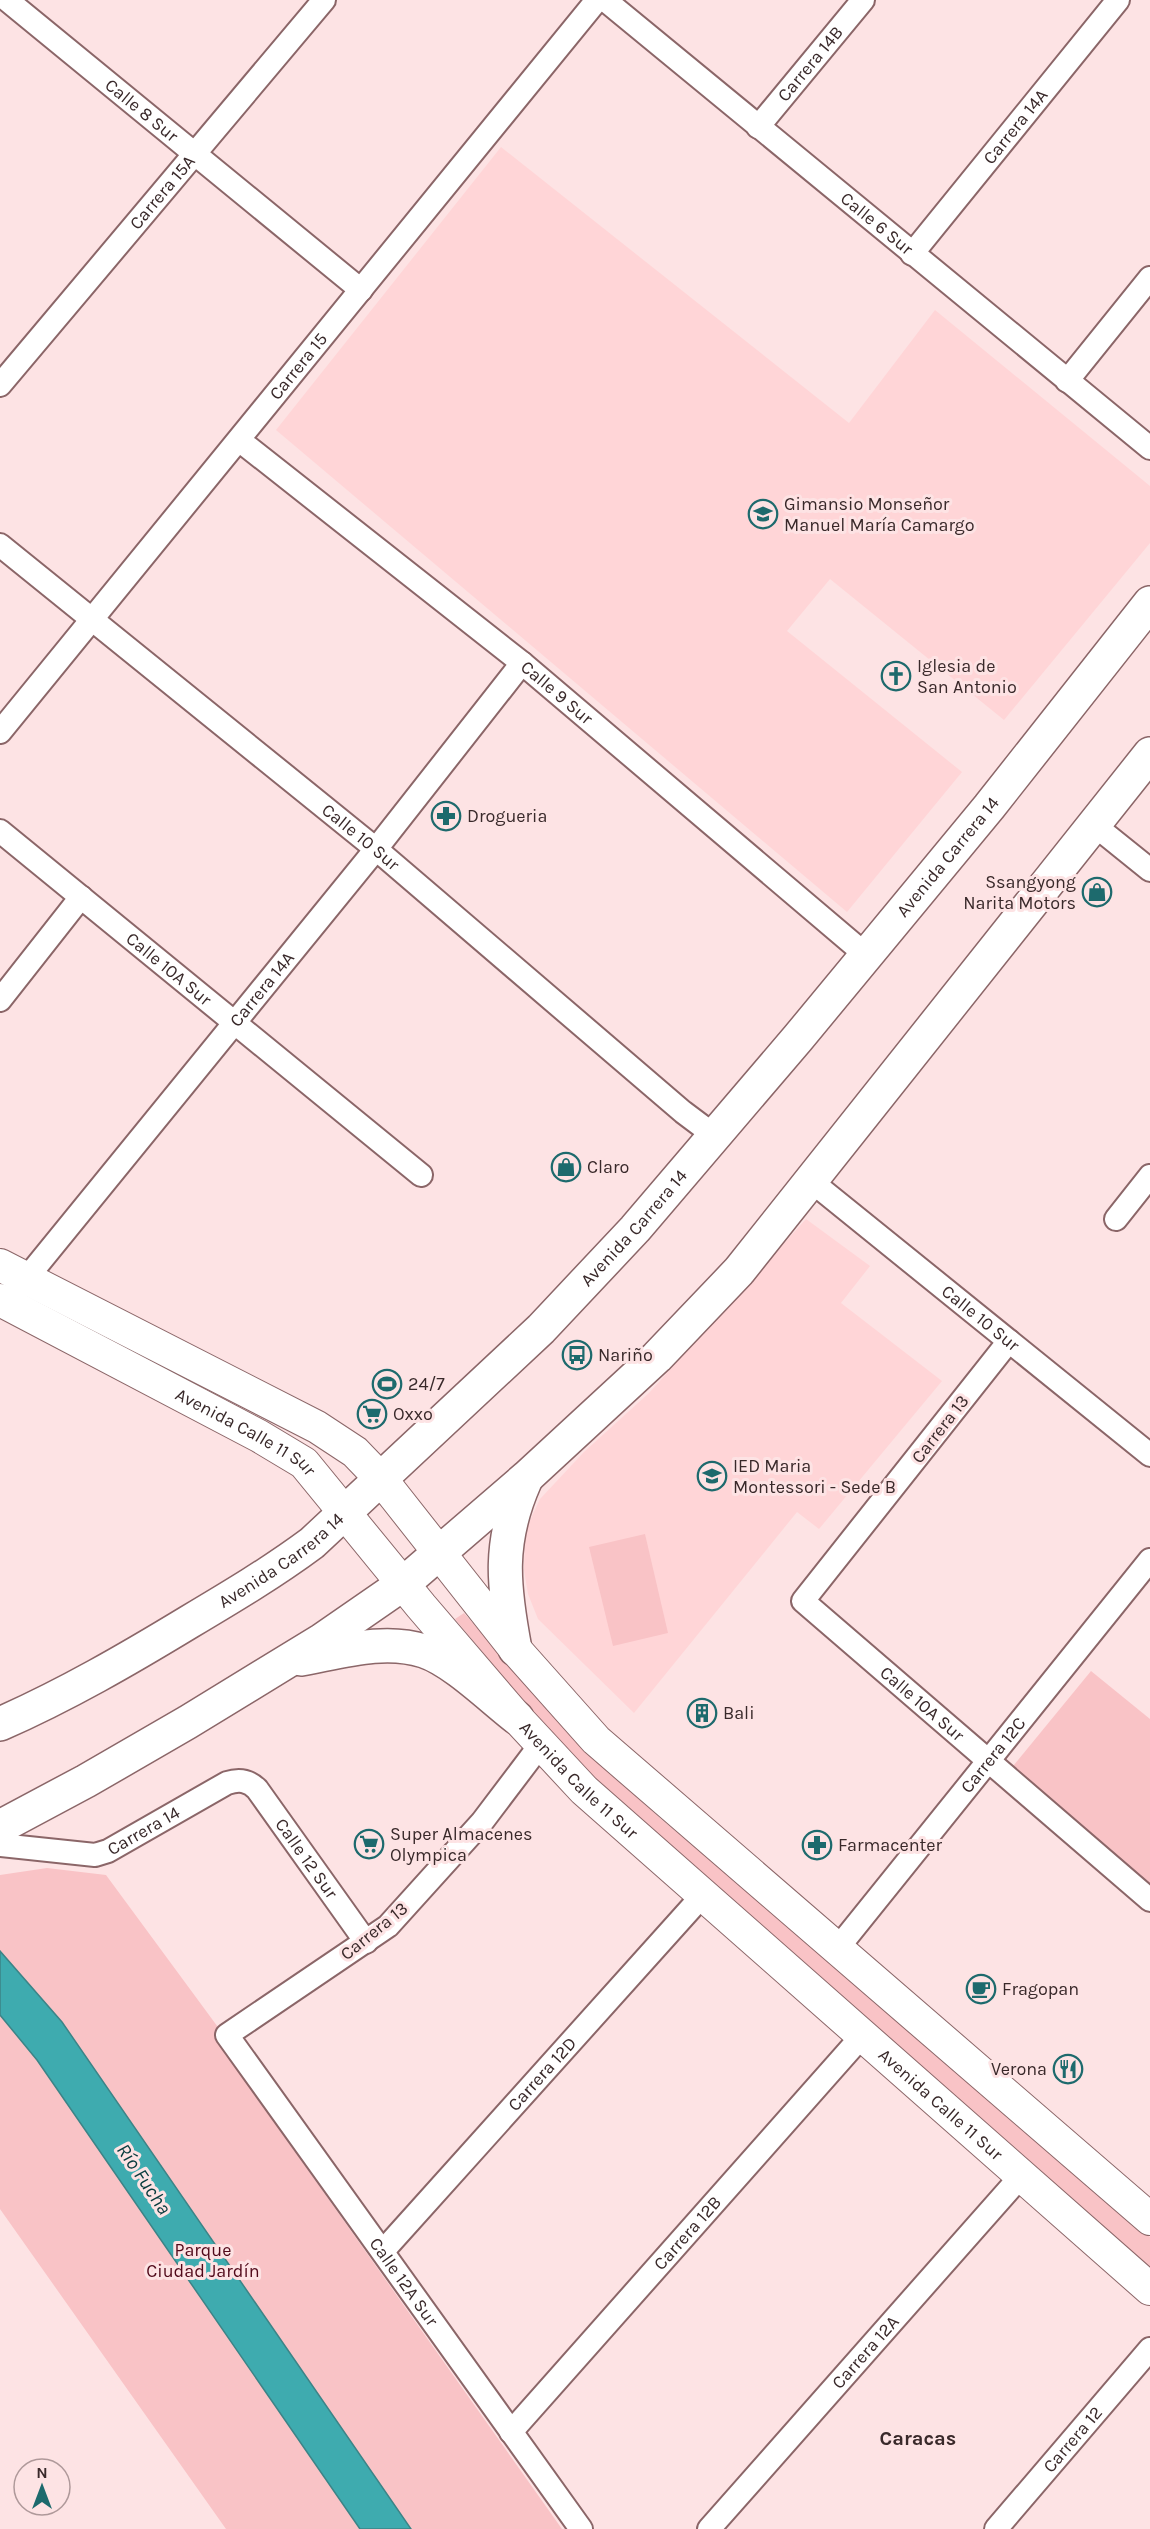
<svg xmlns="http://www.w3.org/2000/svg" width="1150" height="2529" font-family="Karla,sans-serif">
	<style>
		.built { fill: #ffd5d7 }
		.green { fill: #f9c3c6 }
		.water { fill: #3eabaf; stroke: #3c8487; stroke-width: 1.5 }
		.lines { fill: none; stroke-linecap: round; stroke-linejoin: round }
		.minor-casing { stroke: #8b6668; stroke-width: 26 }
		.secondary-casing { stroke: #8b6668; stroke-width: 34 }
		.primary-casing { stroke: #8b6668; stroke-width: 36 }
		.minor { stroke: #fff; stroke-width: 22 }
		.secondary { stroke: #fff; stroke-width: 32 }
		.primary { stroke: #fff; stroke-width: 33 }
		.labels { text-anchor: middle; dominant-baseline: central; stroke-width: 6; stroke-linejoin: round; paint-order: stroke }
		.street-label { font-size: 18px; fill: #39292a; stroke: #fde3e4 }
		.poi-label { font-size: 18px; fill: #39292a; stroke: #fde3e4; text-anchor: start }
		.park-label { font-size: 18px; fill: #500819; stroke: #fde3e4 }
		.water-label { font-size: 20px; font-style: italic; fill: #073b3d; stroke: #fde3e4 }
		.neighbourhood-label { font-size: 20px; font-weight: bold; fill: #39292a; stroke: #fde3e4 }
	</style>
	<rect width="100%" height="100%" fill="#fde3e4"/>
	<!-- built -->
	<g class="built">
		<polygon points="501,147 849,423 935,310 1150,486 1150,543 1004,720 830,579 787,631 962,772 847,912 276,430"/>
		<polygon points="806,1219 870,1266 841,1303 942,1381 819,1529 797,1512 634,1713 538,1619 528,1594 524,1570 525,1531 540,1499 584,1452 649,1393"/>
	</g>
	<!-- green -->
	<g class="green">
		<polygon points="645,1534 668,1633 613,1646 589,1547"/>
		<polygon points="464,1613 581,1746 661,1819 841,1969 1150,2237 1150,2271 829,1992 568,1755 455,1619"/>
		<polygon points="1091,1671 1150,1719 1150,1887 1009,1771"/>
		<polygon points="47,1868 106,1875 223,2034 216,2040 562,2529 226,2529 0,2209 0,1875"/>
	</g>
	<!-- water -->
	<polygon class="water" points="0,1951 62,2022 411,2529 360,2529 37,2060 0,2015"/>
	<g class="lines">
		<!-- minor casing -->
		<g class="minor-casing">
			<g id="minor">
				<path id="s1" d="M 7,0 L 361,290"/>
				<path id="s2" d="M 605,0 L 1150,448"/>
				<path id="s3" d="M 758,127 L 863,0"/>
				<path id="s4" d="M 912,254 L 1118,0"/>
				<polyline points="1067,381 1150,278"/>
				<path id="s5" d="M 0,385 L 324,0"/>
				<path id="s6" d="M 239,440 L 522,663 L 866,955"/>
				<path id="s7" d="M 0,545 L 376,849 L 683,1112 L 715,1136"/>
				<path id="s8" d="M 0,732 L 597,0"/>
				<polyline points="1093,824 1150,870"/>
				<path id="s9" d="M 0,831 L 421,1175"/>
				<polyline points="0,1000 81,897"/>
				<path id="s10" d="M 811,1181 L 1150,1455"/>
				<polyline points="1116,1219 1150,1176"/>
				<path id="s11" d="M 17,1290 L 376,849 L 522,663"/>
				<path id="s12" d="M 1009,1341 L 803,1601 L 1150,1900"/>
				<path id="s13" d="M 541,1744 L 482,1822 L 388,1926 L 227,2035 L 581,2529"/>
				<path id="s14" d="M 0,1845 L 95,1855 L 108,1851 L 227,1783 C 239,1779 248,1780 257,1789 L 366,1942"/>
				<path id="s15" d="M 837,1949 L 1150,1560"/>
				<path id="s16" d="M 383,2251 L 702,1896"/>
				<path id="s17" d="M 511,2432 L 862,2036"/>
				<path id="s18" d="M 709,2529 L 1021,2176"/>
				<path id="s19" d="M 996,2529 L 1150,2349"/>
			</g>
		</g>
		<!-- secondary casing -->
		<g class="secondary-casing">
			<g id="secondary">
				<polyline points="0,1265 317,1427 355,1452 381,1479 515,1649 596,1740 1150,2219"/>
				<path id="s20" d="M 0,1300 L 259,1436 L 304,1463 L 421,1606 L 517,1718 L 584,1790 L 1150,2289"/>
			</g>
		</g>
		<!-- primary casing -->
		<g class="primary-casing">
			<g id="primary">
				<path d="M 515,1649 C 503,1586 498,1542 525,1481"/>
				<path d="M 301,1659 C 340,1652 384,1638 424,1651 C 454,1661 491,1698 517,1718"/>
				<path id="s21" d="M 0,1724 C 66,1695 128,1659 189,1622 C 231,1597 273,1572 312,1543 L 541,1329 L 635,1229 L 798,1038 L 989,807 L 1150,603"/>
				<polyline points="0,1827 86,1781 188,1722 322,1640 403,1584 527,1477 657,1357 739,1271 1150,754"/>
			</g>
		</g>
		<!-- minor -->
		<use href="#minor" class="minor"/>
		<!-- secondary -->
		<use href="#secondary" class="secondary"/>
		<!-- primary -->
		<use href="#primary" class="primary"/>
	</g>
	<!-- icons -->
	<defs>
		<g id="school-ring" transform="scale(1.5)"><circle r="9.5" fill="#fde3e4" stroke="#1d6a6d" stroke-width="1.5"/><path d="M0-5L7-2L0 1L-7-2ZM-4 1L0 2.5L4 1V4Q0 6-4 4Z" fill="#1d6a6d"/></g>
		<g id="church-ring" transform="scale(1.5)"><circle r="9.5" fill="#fde3e4" stroke="#1d6a6d" stroke-width="1.5"/><path d="M-1.2-6h2.4v3.5h3.3v2.4h-3.3V6h-2.4V-.1h-3.3v-2.4h3.3Z" fill="#1d6a6d"/></g>
		<g id="pharmacy-ring" transform="scale(1.5)"><circle r="9.5" fill="#fde3e4" stroke="#1d6a6d" stroke-width="1.5"/><path d="M-2-6h4v4h4v4h-4v4h-4v-4h-4v-4h4Z" fill="#1d6a6d"/></g>
		<g id="shop-ring" transform="scale(1.5)"><circle r="9.5" fill="#fde3e4" stroke="#1d6a6d" stroke-width="1.5"/><path d="M-5-2.5h2.3a2.7 3.5 0 0 1 5.4 0H5L5.5 6h-11ZM-1.5-2.5h3a1.5 2.3 0 0 0-3 0Z" fill="#1d6a6d"/></g>
		<g id="bus-ring" transform="scale(1.5)"><circle r="9.5" fill="#fde3e4" stroke="#1d6a6d" stroke-width="1.5"/><path d="M-5-6H5V4H4V6H2V4H-2V6H-4V4H-5ZM-3.5-4V0h7V-4ZM-3.5 1.2v1.5H-2V1.2ZM2 1.2v1.5H3.5V1.2Z" fill="#1d6a6d"/></g>
		<g id="stadium-ring" transform="scale(1.5)"><circle r="9.5" fill="#fde3e4" stroke="#1d6a6d" stroke-width="1.5"/><path d="M0-5a6.5 5 0 1 0 0 10a6.5 5 0 1 0 0-10ZM-3.5-1.8h7v3.6h-7Z" fill="#1d6a6d"/></g>
		<g id="supermarket-ring" transform="scale(1.5)"><circle r="9.5" fill="#fde3e4" stroke="#1d6a6d" stroke-width="1.5"/><path d="M-6-5.5h2.5l.6 2H6L4.5 2H-2.5L-4.4-4H-6ZM-1.5 3.2a1.3 1.3 0 1 0 .1 0ZM3 3.2a1.3 1.3 0 1 0 .1 0Z" fill="#1d6a6d"/></g>
		<g id="building-ring" transform="scale(1.5)"><circle r="9.5" fill="#fde3e4" stroke="#1d6a6d" stroke-width="1.5"/><path d="M-4-6H4V6H1V3H-1V6H-4ZM-2.5-4.3h1.7v1.8h-1.7ZM.8-4.3h1.7v1.8H.8ZM-2.5-1h1.7V.8h-1.7ZM.8-1h1.7V.8H.8Z" fill="#1d6a6d"/></g>
		<g id="cafe-ring" transform="scale(1.5)"><circle r="9.5" fill="#fde3e4" stroke="#1d6a6d" stroke-width="1.5"/><path d="M-5.5-4.5H6V0H3Q3 3.5 0 3.5H-2.5Q-5.5 3.5-5.5 0ZM3-3.2v2h1.7v-2ZM-6 4.5H4V6H-6Z" fill="#1d6a6d"/></g>
		<g id="restaurant-ring" transform="scale(1.5)"><circle r="9.5" fill="#fde3e4" stroke="#1d6a6d" stroke-width="1.5"/><path d="M-5-6h1v4h1v-4h1v4h1v-4h1v5L-1.5 .5V6h-2V.5L-5-1ZM5-6V6H3V1.5H1.5Q1.5-4 5-6Z" fill="#1d6a6d"/></g>
	</defs>
	<g fill-rule="evenodd">
		<use href="#school-ring" x="763" y="514"/>
		<use href="#church-ring" x="896" y="676"/>
		<use href="#pharmacy-ring" x="446" y="816"/>
		<use href="#shop-ring" x="1097" y="892"/>
		<use href="#shop-ring" x="566" y="1167"/>
		<use href="#bus-ring" x="577" y="1355"/>
		<use href="#stadium-ring" x="387" y="1384"/>
		<use href="#supermarket-ring" x="372" y="1414"/>
		<use href="#school-ring" x="712" y="1476"/>
		<use href="#building-ring" x="702" y="1713"/>
		<use href="#supermarket-ring" x="369" y="1844"/>
		<use href="#pharmacy-ring" x="817" y="1845"/>
		<use href="#cafe-ring" x="981" y="1989"/>
		<use href="#restaurant-ring" x="1068" y="2069"/>
	</g>
	<g class="labels">
		<!-- street labels -->
		<g class="street-label">
			<text stroke="none"><textPath href="#s3" startOffset="82">Carrera 14B</textPath></text>
			<text stroke="none"><textPath href="#s1" startOffset="174">Calle 8 Sur</textPath></text>
			<text stroke="none"><textPath href="#s4" startOffset="164">Carrera 14A</textPath></text>
			<text stroke="none"><textPath href="#s5" startOffset="252">Carrera 15A</textPath></text>
			<text stroke="none"><textPath href="#s2" startOffset="352">Calle 6 Sur</textPath></text>
			<text stroke="none"><textPath href="#s8" startOffset="472">Carrera 15</textPath></text>
			<text stroke="none"><textPath href="#s6" startOffset="406">Calle 9 Sur</textPath></text>
			<text stroke="none"><textPath href="#s7" startOffset="464">Calle 10 Sur</textPath></text>
			<text stroke="none"><textPath href="#s21" startOffset="1298">Avenida Carrera 14</textPath></text>
			<text stroke="none"><textPath href="#s9" startOffset="218">Calle 10A Sur</textPath></text>
			<text stroke="none"><textPath href="#s11" startOffset="388">Carrera 14A</textPath></text>
			<text stroke="none"><textPath href="#s21" startOffset="812">Avenida Carrera 14</textPath></text>
			<text stroke="none"><textPath href="#s10" startOffset="218">Calle 10 Sur</textPath></text>
			<text transform="translate(940 1429) rotate(-52)">Carrera 13</text>
			<text stroke="none"><textPath href="#s20" startOffset="279">Avenida Calle 11 Sur</textPath></text>
			<text stroke="none"><textPath href="#s21" startOffset="326">Avenida Carrera 14</textPath></text>
			<text stroke="none"><textPath href="#s12" startOffset="489">Calle 10A Sur</textPath></text>
			<text stroke="none"><textPath href="#s15" startOffset="249">Carrera 12C</textPath></text>
			<text stroke="none"><textPath href="#s20" startOffset="765">Avenida Calle 11 Sur</textPath></text>
			<text stroke="none"><textPath href="#s14" startOffset="150">Carrera 14</textPath></text>
			<text stroke="none"><textPath href="#s14" startOffset="364">Calle 12 Sur</textPath></text>
			<text transform="translate(374 1931) rotate(-39)">Carrera 13</text>
			<text stroke="none"><textPath href="#s16" startOffset="238">Carrera 12D</textPath></text>
			<text stroke="none"><textPath href="#s20" startOffset="1251">Avenida Calle 11 Sur</textPath></text>
			<text stroke="none"><textPath href="#s17" startOffset="266">Carrera 12B</textPath></text>
			<text stroke="none"><textPath href="#s13" startOffset="736">Calle 12A Sur</textPath></text>
			<text stroke="none"><textPath href="#s18" startOffset="236">Carrera 12A</textPath></text>
			<text stroke="none"><textPath href="#s19" startOffset="118">Carrera 12</textPath></text>
		</g>
		<!-- poi labels -->
		<g class="poi-label">
			<text x="784" y="504">Gimansio Monseñor<tspan x="784" dy="21">Manuel María Camargo</tspan></text>
			<text x="917" y="666">Iglesia de<tspan x="917" dy="21">San Antonio</tspan></text>
			<text x="467" y="816">Drogueria</text>
			<text x="1076" y="882" text-anchor="end">Ssangyong<tspan x="1076" dy="21">Narita Motors</tspan></text>
			<text x="587" y="1167">Claro</text>
			<text x="598" y="1355">Nariño</text>
			<text x="408" y="1384">24/7</text>
			<text x="393" y="1414">Oxxo</text>
			<text x="733" y="1466">IED Maria<tspan x="733" dy="21">Montessori - Sede B</tspan></text>
			<text x="723" y="1713">Bali</text>
			<text x="390" y="1834">Super Almacenes<tspan x="390" dy="21">Olympica</tspan></text>
			<text x="838" y="1845">Farmacenter</text>
			<text x="1002" y="1989">Fragopan</text>
			<text x="1047" y="2069" text-anchor="end">Verona</text>
		</g>
		<!-- park labels -->
		<g class="park-label">
			<text x="203" y="2250">Parque<tspan x="203" dy="21">Ciudad Jardín</tspan></text>
		</g>
		<!-- water labels -->
		<g class="water-label">
			<text transform="translate(144 2179) rotate(56)">Río Fucha</text>
		</g>
		<!-- neighbourhood labels -->
		<g class="neighbourhood-label">
			<text x="918" y="2438">Caracas</text>
		</g>
	</g>
	<!-- north arrow -->
	<g transform="translate(42 2487)"><circle r="28" fill="#fde3e4" stroke="#af999a" stroke-width="1.5"/>
	<path d="M0-4.5L10 22L0 15L-10 22Z" fill="#1d6a6d"/>
	<text y="-9" font-size="16" font-weight="bold" text-anchor="middle" fill="#39292a">N</text>
	</g>
</svg>
